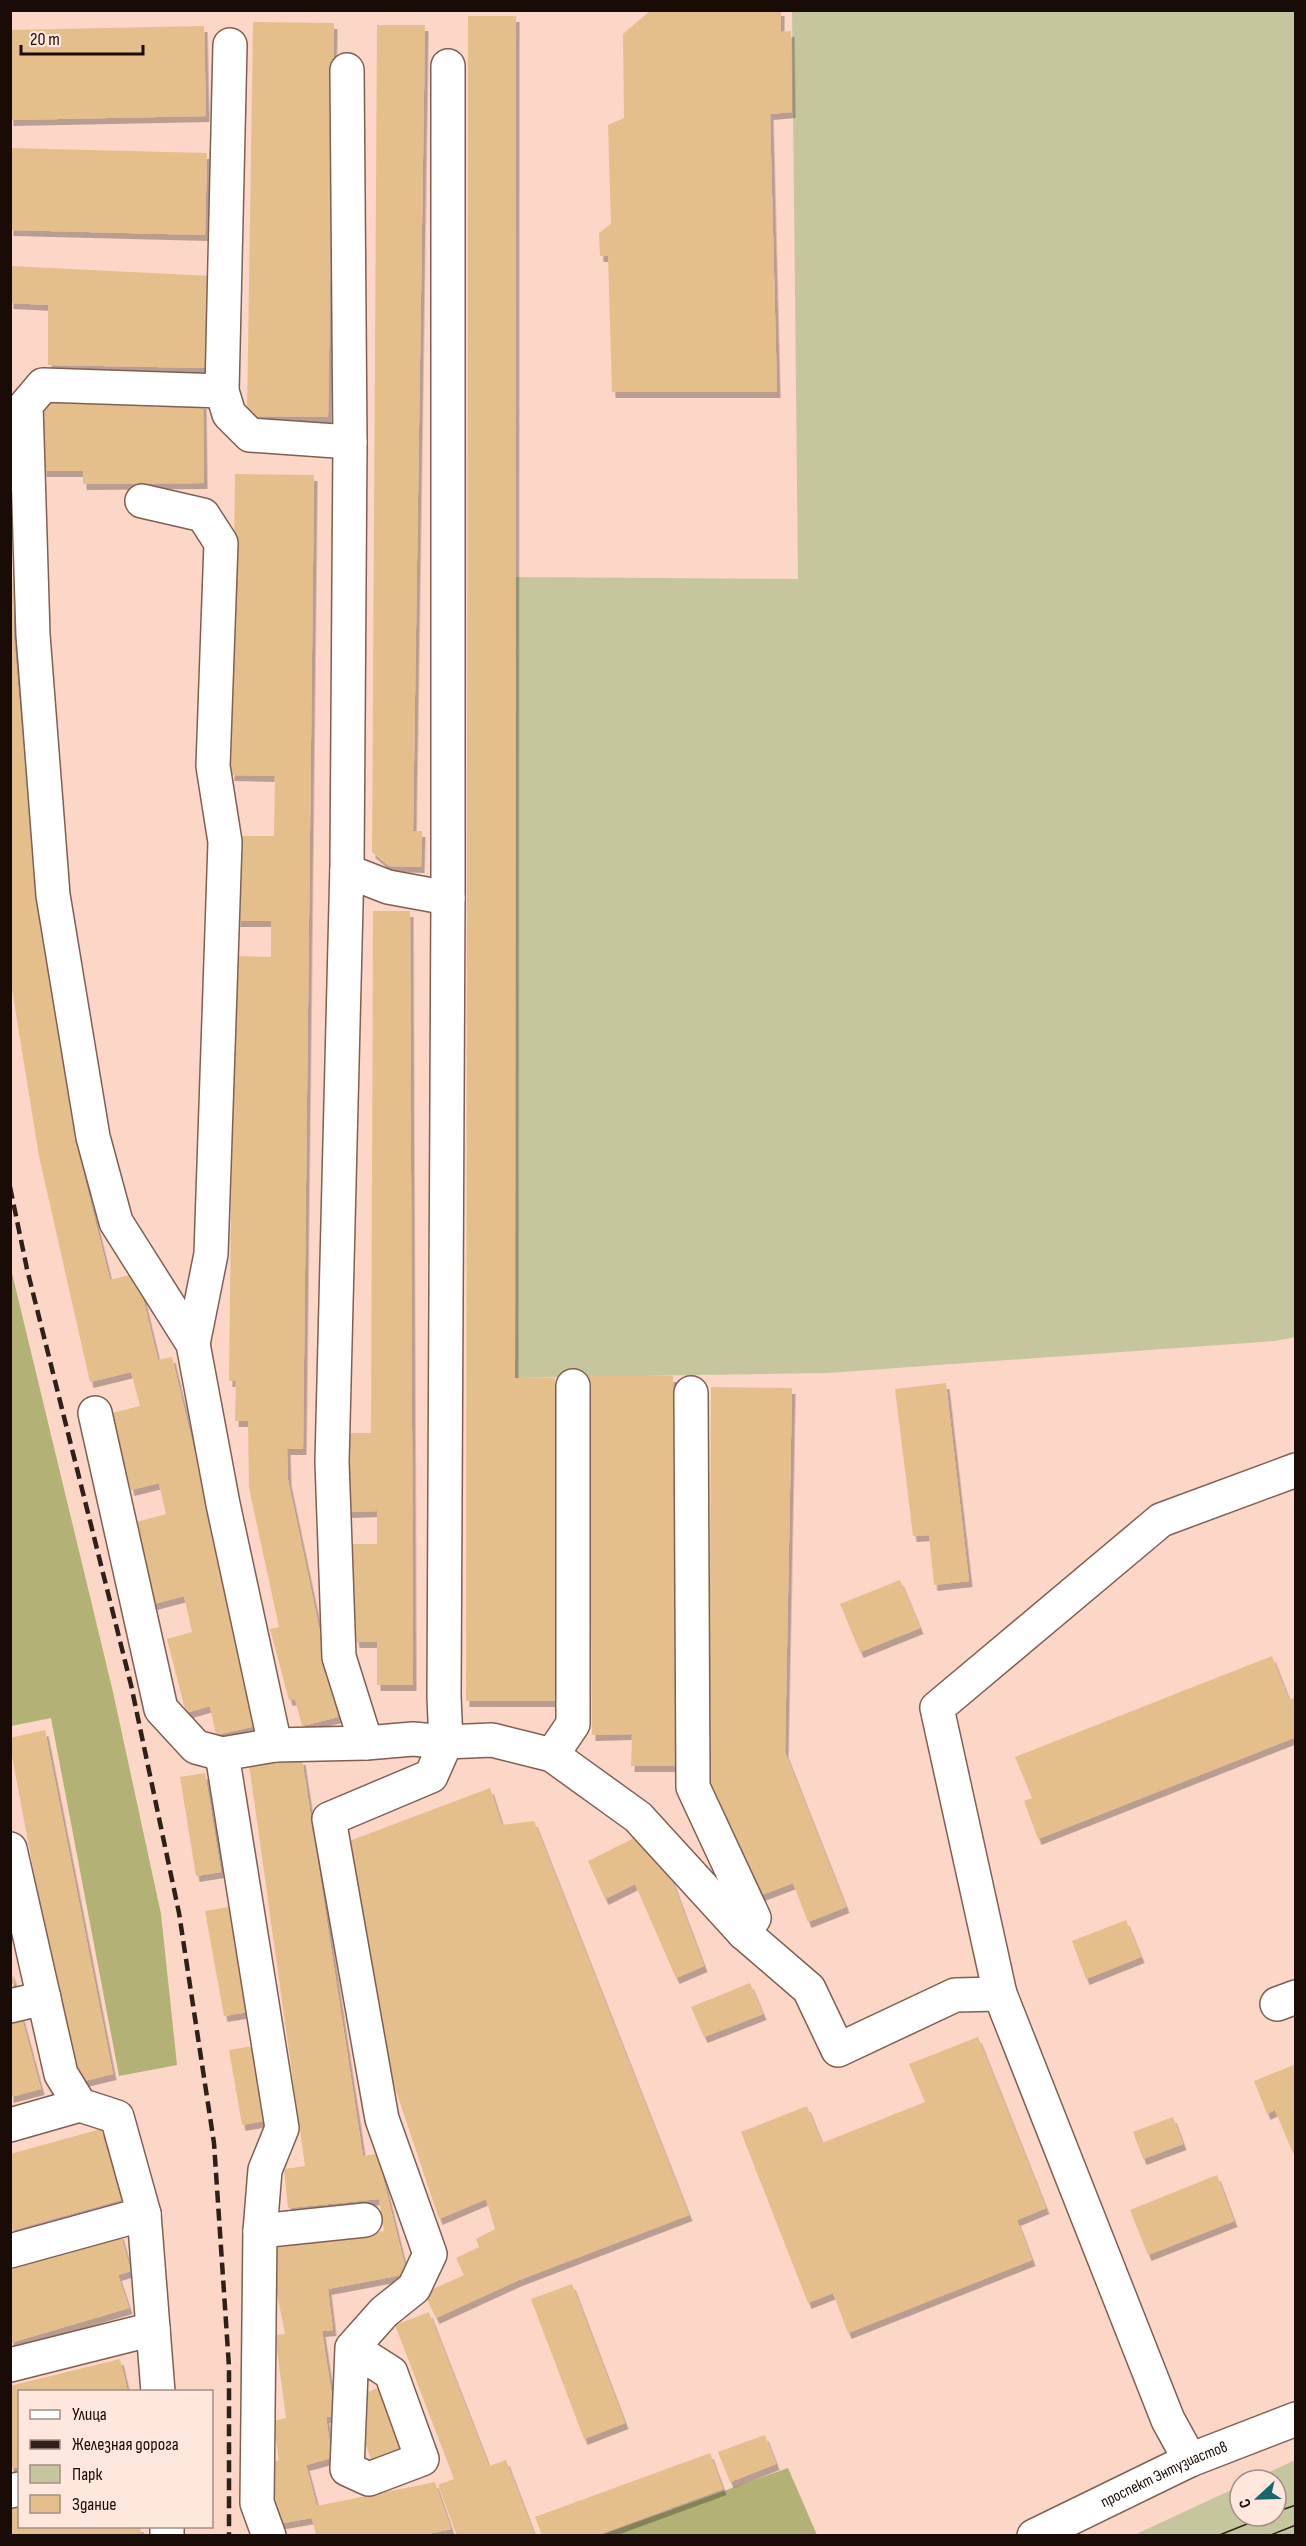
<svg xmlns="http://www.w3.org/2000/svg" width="1306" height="2546" font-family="'Sofia Sans Condensed',sans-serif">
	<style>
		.green { fill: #c6c69e }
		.forest { fill: #b2b276 }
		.building { fill: #e4bf8b; filter: url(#shadow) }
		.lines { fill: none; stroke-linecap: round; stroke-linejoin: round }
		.minor-casing { stroke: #805f52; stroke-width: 36 }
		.major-casing { stroke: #805f52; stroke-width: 36 }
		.minor { stroke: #fff; stroke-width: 33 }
		.major { stroke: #fff; stroke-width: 33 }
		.tram { stroke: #30201a; stroke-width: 1.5 }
		.rail { stroke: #30201a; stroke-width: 4.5; stroke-dasharray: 12 6; stroke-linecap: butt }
		.labels { text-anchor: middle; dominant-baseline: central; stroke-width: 4.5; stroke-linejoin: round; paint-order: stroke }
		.street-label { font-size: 16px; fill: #190c07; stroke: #ffe7dd }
	</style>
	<defs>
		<filter id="shadow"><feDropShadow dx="3.5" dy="6" stdDeviation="0" flood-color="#0004"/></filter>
	</defs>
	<rect width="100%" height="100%" fill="#fcd6c6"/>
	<!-- green -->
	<g class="green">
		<polygon points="792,11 1295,11 1295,1337 1275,1341 827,1373 515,1378 516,577 798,579"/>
		<polygon points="1295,2460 1295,2535 1134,2535 1240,2486 1240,2516 1276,2516 1276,2480 1252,2480"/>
	</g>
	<!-- forest -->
	<g class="forest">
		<polygon points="11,1269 113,1692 161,1914 177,2065 119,2076 51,1718 11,1726"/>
		<polygon points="788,2468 817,2535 601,2535"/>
	</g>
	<!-- building -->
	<g class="building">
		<polygon points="651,10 781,10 781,32 791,31 792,112 770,114 777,392 612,392 608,256 600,256 599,233 611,224 608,125 624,118 623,34"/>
		<polygon points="468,16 516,16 515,1378 555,1378 555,1701 466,1701"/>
		<polygon points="253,22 334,23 328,417 247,416"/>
		<polygon points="377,25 425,25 413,831 422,831 421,867 389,866 372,852"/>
		<polygon points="204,26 206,116 10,120 10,30"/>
		<polygon points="10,148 207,153 205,235 10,230"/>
		<polygon points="10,266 212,276 210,368 48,365 48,305 10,303"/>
		<polygon points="43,403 203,403 204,483 83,484 83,471 43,471"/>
		<polygon points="235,474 314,475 303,1449 287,1449 288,1480 338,1717 302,1726 295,1699 289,1700 270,1629 279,1627 249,1488 248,1421 235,1421 236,1381 229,1381 234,956 271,957 271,921 237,921 238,836 274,836 275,776 231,775"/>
		<polygon points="10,564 12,564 14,639 36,895 78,1151 110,1280 137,1273 158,1360 172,1357 260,1725 216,1735 210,1706 186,1713 167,1639 192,1632 184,1596 146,1606 126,1525 166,1514 159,1483 131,1490 112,1413 140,1406 131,1372 90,1382 39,1156 10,977"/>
		<polygon points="373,911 410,911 413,1685 377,1685 377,1642 356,1642 349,1592 350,1544 377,1544 377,1511 348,1512 347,1433 371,1433"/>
		<polygon points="589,1376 673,1376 676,1766 631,1766 632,1734 592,1735"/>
		<polygon points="946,1383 969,1581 934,1585 929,1535 913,1536 895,1389"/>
		<polygon points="711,1387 792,1388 785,1752 846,1907 808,1922 793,1883 754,1898 709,1782"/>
		<polygon points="900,1580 920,1628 860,1652 840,1604"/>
		<polygon points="1272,1656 1289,1700 1296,1697 1296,1737 1038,1839 1024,1801 1032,1798 1015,1757"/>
		<polygon points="45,1730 113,2074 84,2081 66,2043 10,1746 10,1738"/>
		<polygon points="302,1759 363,2156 377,2154 407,2274 328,2289 333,2330 322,2331 335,2416 326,2417 332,2458 306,2465 317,2506 435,2482 451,2529 418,2536 316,2536 312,2518 277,2524 267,2464 279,2460 273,2421 286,2418 275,2335 285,2334 268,2249 384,2231 379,2199 288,2208 284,2169 305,2166 249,1764"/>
		<polygon points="205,1773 221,1872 196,1876 180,1777"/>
		<polygon points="490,1788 502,1825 534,1821 689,2215 519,2280 436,2318 424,2293 464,2275 456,2258 479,2247 476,2239 495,2229 486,2199 439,2219 384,2055 344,1843"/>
		<polygon points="638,1836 668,1870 704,1966 676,1978 635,1884 605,1899 588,1861"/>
		<polygon points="229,1907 248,2012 224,2016 205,1911"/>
		<polygon points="1126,1920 1141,1957 1086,1979 1072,1941"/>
		<polygon points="10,1970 15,1984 10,1985"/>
		<polygon points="750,1983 763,2014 704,2037 691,2007"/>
		<polygon points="21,2015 41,2089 10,2097 10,2018"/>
		<polygon points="978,2037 1046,2208 1017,2220 1032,2260 848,2333 833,2293 808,2303 741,2132 807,2106 822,2143 925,2102 909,2064"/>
		<polygon points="253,2046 265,2121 242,2125 229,2050"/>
		<polygon points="1296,2064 1296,2152 1293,2153 1275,2110 1267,2114 1254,2081"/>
		<polygon points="1173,2117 1183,2144 1143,2159 1133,2132"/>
		<polygon points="101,2129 121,2200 10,2231 10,2154"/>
		<polygon points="1217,2175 1234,2221 1148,2255 1130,2210"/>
		<polygon points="120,2233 131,2271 118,2275 129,2308 10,2343 10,2264"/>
		<polygon points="572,2284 625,2423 584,2439 531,2299"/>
		<polygon points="429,2312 489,2466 506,2460 535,2536 457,2536 438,2485 454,2479 395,2325"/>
		<polygon points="120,2359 128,2392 20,2392 20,2467 10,2469 10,2386"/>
		<polygon points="381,2387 403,2447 371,2459 361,2431 365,2430 358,2410 360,2395"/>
		<polygon points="765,2435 776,2464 730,2482 718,2452"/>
		<polygon points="710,2453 723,2489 595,2536 542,2536 535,2517"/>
		<polygon points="20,2503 20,2526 140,2526 142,2536 10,2536 10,2505"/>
	</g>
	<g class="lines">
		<!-- minor casing -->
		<g class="minor-casing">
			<g id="minor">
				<polyline points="230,45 222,391 229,414 250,435 350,442"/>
				<polyline points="347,70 350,442 347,864 332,1462 339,1657 366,1743 413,1739 446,1742 492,1740 552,1755 638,1817 744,1933 809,1989 838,2050 955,1995 1000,1994"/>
				<polyline points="222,391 43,385 26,405 33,635 53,895 93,1137 116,1222 193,1344 223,1504 275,1745"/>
				<polyline points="142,501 203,515 221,543 213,766 225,842 211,1254 193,1344"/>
				<polyline points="347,871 388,887 448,898"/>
				<polyline points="691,1393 693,1787 754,1918 744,1933"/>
				<polyline points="95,1413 161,1709 196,1747 222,1754"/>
				<polyline points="552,1755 573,1724 573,1386"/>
				<polyline points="10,1849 61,2074 80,2105 117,2117 144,2214 158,2392"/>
				<polyline points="1277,2004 1296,1997"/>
				<polyline points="10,2006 44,1998"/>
				<polyline points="10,2125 80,2105"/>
				<polyline points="260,2231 365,2220"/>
				<polyline points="10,2251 144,2214"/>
				<polyline points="352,2348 391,2373 422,2459 369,2479 347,2469 352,2348 384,2312 414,2288 430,2254 382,2119 329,1819 431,1776 446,1742 444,1697 448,898 448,66"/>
				<polyline points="10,2365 153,2329"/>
				<polyline points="1190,2460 1168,2420 1000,1994 937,1708 1161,1520 1296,1470"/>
				<polyline points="10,2491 20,2489"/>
				<polyline points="167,2526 167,2536"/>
				<polyline points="269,2536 257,2503 260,2231 265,2170 282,2128 222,1754 275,1745 366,1743"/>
			</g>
		</g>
		<!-- major casing -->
		<g class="major-casing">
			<g id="major">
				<path id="s1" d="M 1034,2536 L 1190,2460 L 1296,2419"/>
			</g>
		</g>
		<!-- minor -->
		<use href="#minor" class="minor"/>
		<!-- major -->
		<use href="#major" class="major"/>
		<!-- tram -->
		<g class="tram">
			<polyline points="1276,2512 1296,2505"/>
			<polyline points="1217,2536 1267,2516"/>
			<polyline points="1268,2536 1296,2525"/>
		</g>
		<!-- rail -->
		<polyline class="rail" points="10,1187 27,1269 131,1685 179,1913 214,2143 229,2367 229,2536"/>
	</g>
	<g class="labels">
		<!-- street labels -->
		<g class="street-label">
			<text stroke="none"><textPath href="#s1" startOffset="144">проспект Энтузиастов</textPath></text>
		</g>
	</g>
	<!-- border -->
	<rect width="1306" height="2546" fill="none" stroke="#190c07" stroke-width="24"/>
	<!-- legend -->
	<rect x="18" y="2390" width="195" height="138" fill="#ffe7dd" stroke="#a38f87" stroke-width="1.5"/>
	<rect x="30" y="2410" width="30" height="9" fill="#ffffff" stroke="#a38f87" stroke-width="1.5"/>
	<text x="72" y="2420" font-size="18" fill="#190c07">Улица</text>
	<rect x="30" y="2440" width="30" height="9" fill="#30201a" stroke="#a38f87" stroke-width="1.5"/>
	<text x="72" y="2450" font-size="18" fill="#190c07">Железная дорога</text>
	<rect x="30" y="2465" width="30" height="18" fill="#c6c69e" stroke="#a38f87" stroke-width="1.5"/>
	<text x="72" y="2480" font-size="18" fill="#190c07">Парк</text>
	<rect x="30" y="2495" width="30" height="18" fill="#e4bf8b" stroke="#a38f87" stroke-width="1.5"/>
	<text x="72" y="2510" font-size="18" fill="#190c07">Здание</text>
	<!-- north arrow -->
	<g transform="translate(1258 2498) rotate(248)"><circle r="28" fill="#ffe7dd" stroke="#a38f87" stroke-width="1.5"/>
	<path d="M0-4.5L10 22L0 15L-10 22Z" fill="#17656d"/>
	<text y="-9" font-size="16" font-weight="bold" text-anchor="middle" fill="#190c07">С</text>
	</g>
	<!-- scale -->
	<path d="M21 45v9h122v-9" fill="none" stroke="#190c07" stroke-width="3"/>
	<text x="30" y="45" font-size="18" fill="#190c07" stroke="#ffe7dd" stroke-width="4.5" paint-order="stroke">20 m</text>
</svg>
